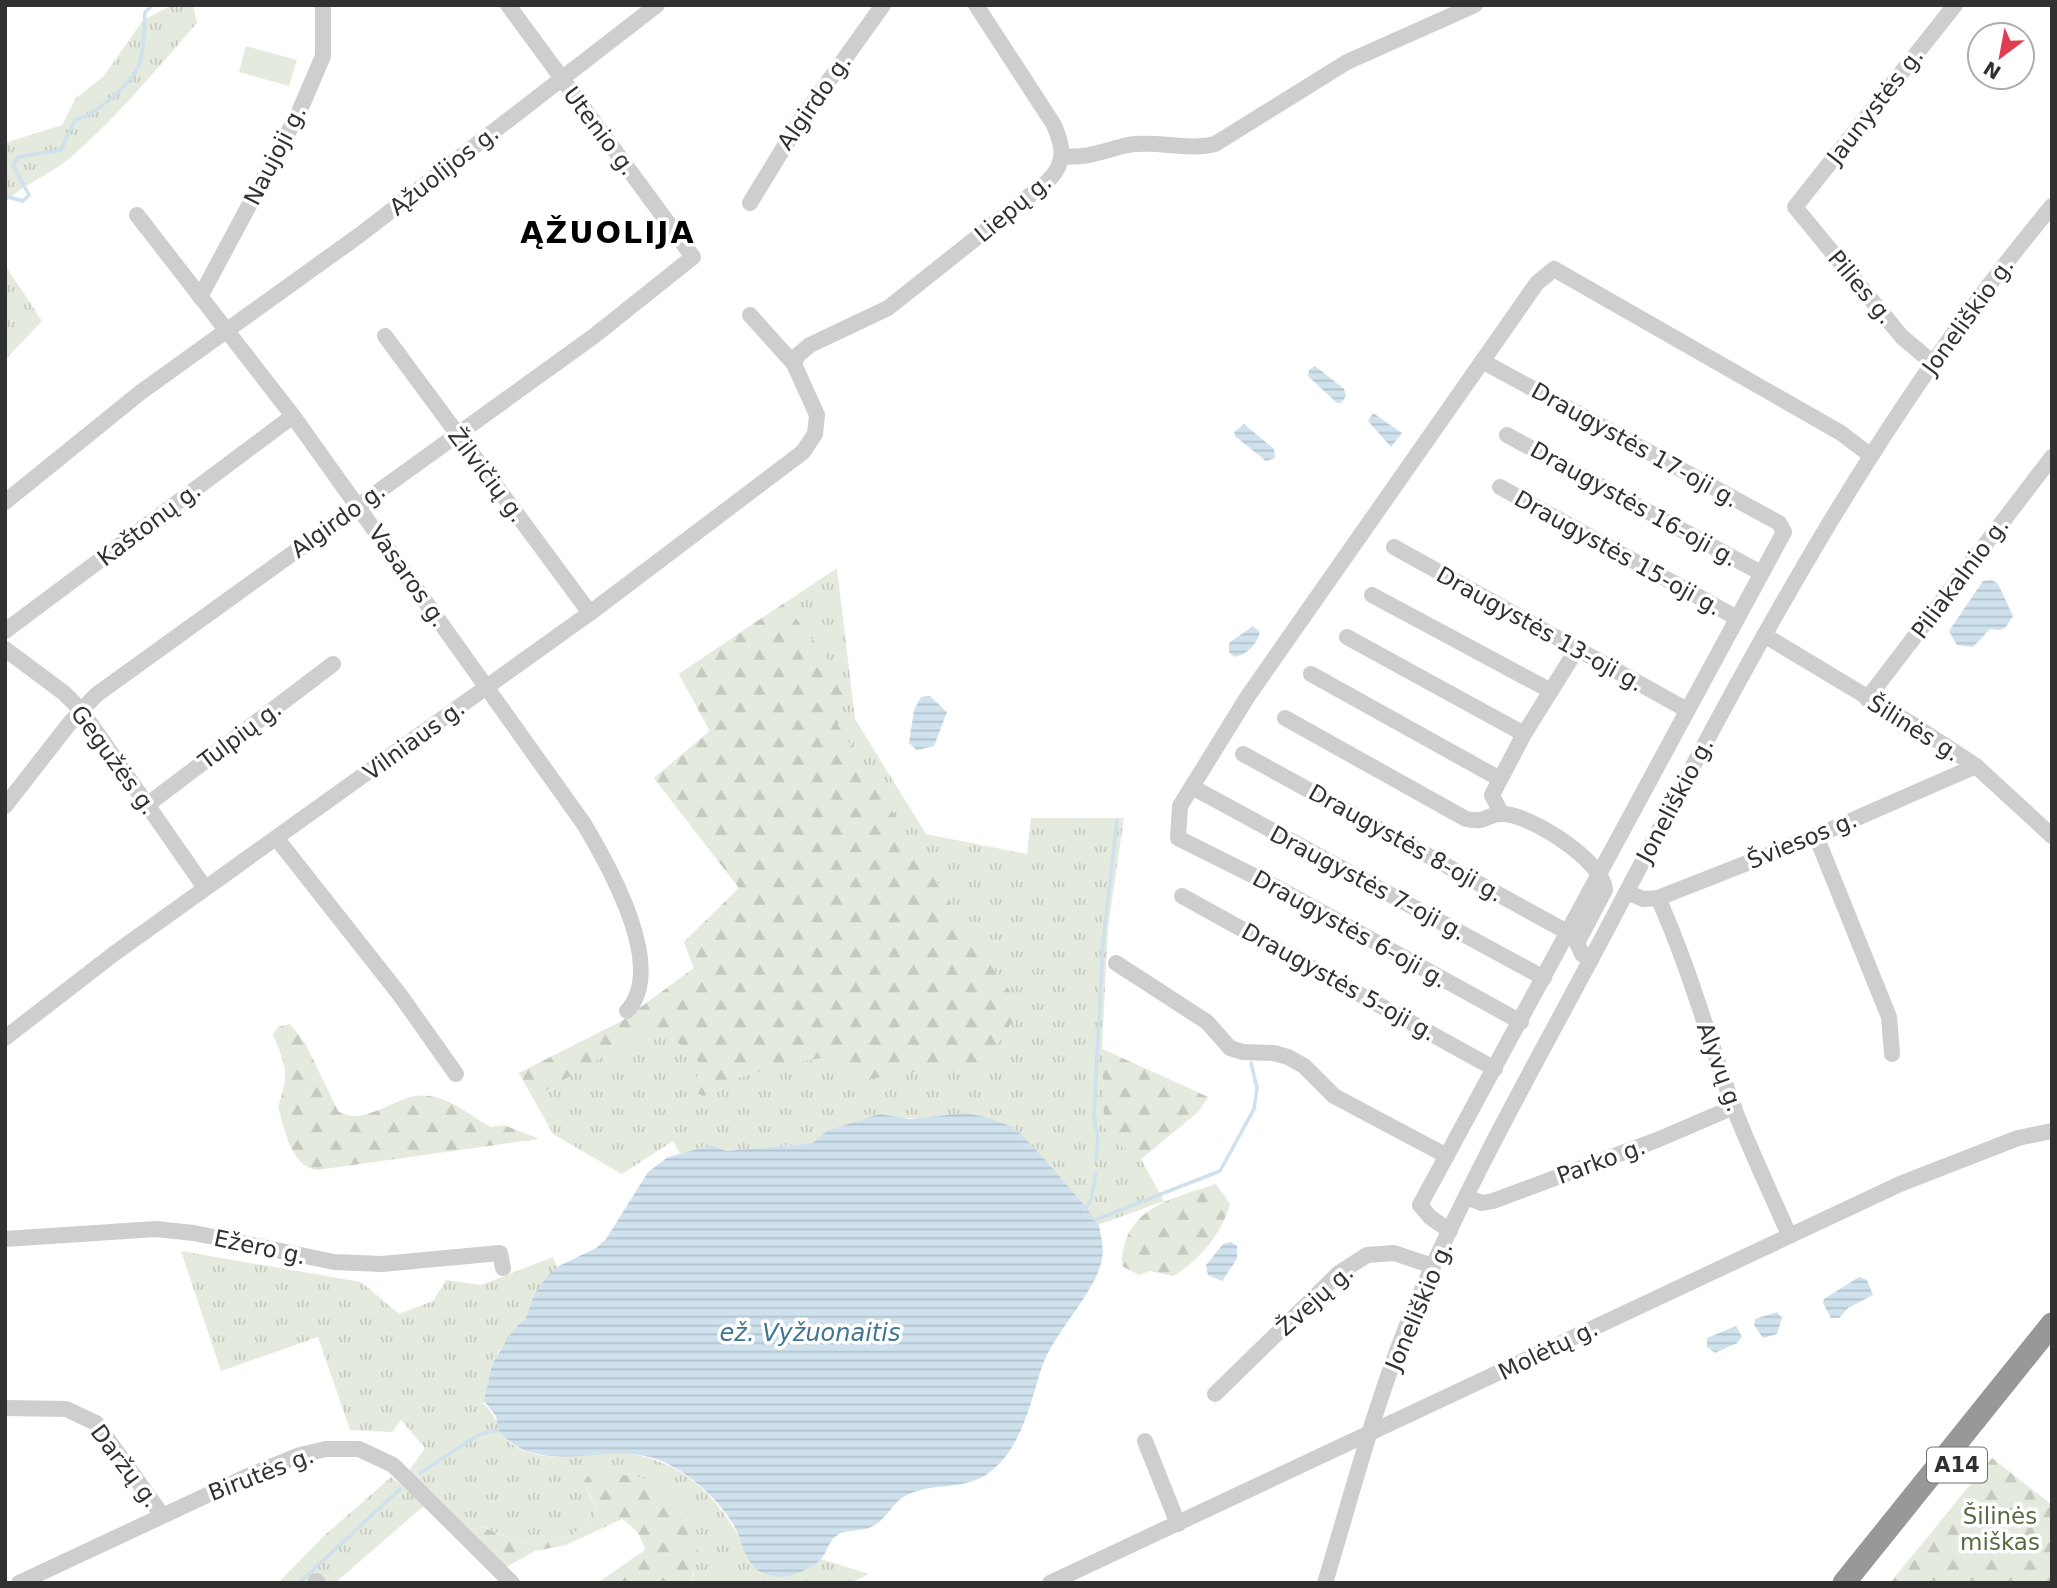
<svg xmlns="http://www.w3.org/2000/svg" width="2057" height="1588" font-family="'DejaVu Sans',sans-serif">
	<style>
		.grass { fill: url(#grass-tufts) }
		.forest { fill: url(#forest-firs) }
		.garden { fill: #e5eade }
		.water { fill: url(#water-rules) }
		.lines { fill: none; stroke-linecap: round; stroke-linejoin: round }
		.stream { stroke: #cee1ec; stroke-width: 3.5 }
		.minor { stroke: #cecece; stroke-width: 16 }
		.highway { stroke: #989898; stroke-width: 23 }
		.labels { text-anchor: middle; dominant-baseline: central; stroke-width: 7; stroke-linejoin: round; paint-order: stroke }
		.shield { fill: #fff; stroke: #6f6f6f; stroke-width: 2 }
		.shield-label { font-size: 21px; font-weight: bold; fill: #313131 }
		.street-label { font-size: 23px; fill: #313131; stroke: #fff }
		.park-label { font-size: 23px; fill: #566c40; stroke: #fff }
		.water-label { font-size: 24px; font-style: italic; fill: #427591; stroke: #fff }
		.district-label { font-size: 30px; font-weight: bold; letter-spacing: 2px; fill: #000; stroke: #fff }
	</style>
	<defs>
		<pattern id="grass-tufts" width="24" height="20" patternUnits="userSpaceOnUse" patternTransform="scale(1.75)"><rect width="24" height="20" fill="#e5eade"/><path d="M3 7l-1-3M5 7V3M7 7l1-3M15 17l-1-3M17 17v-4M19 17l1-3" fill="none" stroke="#c5c9bf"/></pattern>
		<pattern id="forest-firs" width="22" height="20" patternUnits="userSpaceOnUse" patternTransform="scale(1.75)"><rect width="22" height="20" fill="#e5eade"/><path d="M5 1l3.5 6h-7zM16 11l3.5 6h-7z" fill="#c5c9bf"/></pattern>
		<pattern id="water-rules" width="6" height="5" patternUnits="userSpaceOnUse" patternTransform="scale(1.75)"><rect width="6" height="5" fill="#cee1ec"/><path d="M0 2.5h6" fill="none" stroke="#b1c2cb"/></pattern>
	</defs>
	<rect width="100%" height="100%" fill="#fff"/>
	<!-- grass -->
	<g class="grass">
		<path d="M 173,5 L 193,5 L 197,23 C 157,69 117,117 71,157 C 51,175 24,183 5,203 L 5,143 L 62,125 L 76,98 L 104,76 L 143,20 Z"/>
		<polygon points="5,265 42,321 5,360"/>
		<polygon points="837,568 855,719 926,834 1027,854 1031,818 1124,818 1108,928 1102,1049 1208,1097 1198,1112 1141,1159 1164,1201 1098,1225 1061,1178 1015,1129 935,1118 899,1118 827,1131 814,1143 726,1151 712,1145 680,1154 673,1141 622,1174 553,1134 519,1073 622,1021 694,968 684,942 739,888 654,778 710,731 679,674"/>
		<path d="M 181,1251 L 361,1282 L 399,1314 L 433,1301 L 446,1280 L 481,1285 L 553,1257 L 557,1267 L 535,1293 L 525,1319 L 499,1351 L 492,1364 L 484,1404 C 501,1419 495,1436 518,1448 C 544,1462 574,1455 601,1453 C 677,1448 726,1500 752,1565 L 785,1577 L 821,1559 L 869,1574 L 851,1583 L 689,1583 L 694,1572 L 587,1490 L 596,1508 L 594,1518 L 570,1536 L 523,1544 L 484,1527 L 467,1530 L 409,1471 L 425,1448 L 401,1420 L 392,1432 L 350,1430 L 318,1337 L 221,1371 Z"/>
		<polygon points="391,1477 426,1504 335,1583 278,1583 325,1535"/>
	</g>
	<!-- forest -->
	<g class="forest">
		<path d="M 784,603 L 837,671 L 844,688 L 838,725 L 983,955 L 1015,998 L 1018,1012 L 982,1070 L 972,1075 L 939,1068 L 857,1081 L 840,1065 L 825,1057 L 771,1068 L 735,1079 L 718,1092 L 703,1096 L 691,1090 L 690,1086 L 702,1070 C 693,1046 671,1039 648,1030 L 533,1098 L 519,1073 L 622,1021 L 694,968 L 684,942 L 739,888 L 654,778 L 710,731 L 679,674 Z"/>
		<path d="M 290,1024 L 305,1043 L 338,1111 C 362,1127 392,1099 416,1096 C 445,1092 468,1115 491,1127 L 504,1125 L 539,1139 L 317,1170 C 290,1166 285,1129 278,1107 C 290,1072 286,1068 273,1034 L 278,1027 Z"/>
		<polygon points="1102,1049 1208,1097 1198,1112 1141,1159 1111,1139 1104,1125"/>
		<path d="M 1216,1184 L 1230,1204 C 1223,1231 1198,1263 1173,1276 L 1150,1271 L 1139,1275 L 1122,1266 C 1122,1209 1169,1199 1216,1184 Z"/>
		<polygon points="1992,1458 2052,1505 2052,1583 1890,1583"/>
		<path d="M 589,1475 C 605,1475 623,1474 638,1477 C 663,1482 696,1515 698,1541 C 699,1554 694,1571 689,1583 L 597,1583 L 645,1550 C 642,1536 634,1527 622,1519 L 566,1545 L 535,1551 L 506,1567 L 467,1530 L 483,1527 L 523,1544 L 570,1536 L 594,1518 L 596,1508 L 584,1481 Z"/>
	</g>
	<!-- garden -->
	<polygon class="garden" points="246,46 297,60 289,86 239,72"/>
	<!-- water -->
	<g class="water">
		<polygon points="1315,366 1344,389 1346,396 1341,403 1337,403 1308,376 1309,370"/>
		<polygon points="1373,413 1402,433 1391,447 1368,421"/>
		<polygon points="1244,424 1274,449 1275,458 1266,461 1235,436 1234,432"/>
		<polygon points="1992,580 1998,584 2013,616 2005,628 2000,630 1990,629 1973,647 1957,645 1949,631 1983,581"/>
		<path d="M 1253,626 L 1260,632 C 1257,644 1247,655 1234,657 L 1229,652 L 1229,643 Z"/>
		<polygon points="930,696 947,712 934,746 917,750 909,743 914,710 921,697"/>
		<path d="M 966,1113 C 982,1116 1003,1121 1016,1130 C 1029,1140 1094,1214 1099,1226 C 1101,1235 1104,1249 1102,1258 C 1097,1291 1056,1330 1043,1364 C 1030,1401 1023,1447 990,1472 C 964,1492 933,1481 905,1496 C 893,1502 887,1518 875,1525 C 864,1532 850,1529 839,1534 C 828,1540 828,1551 821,1559 C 815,1566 792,1577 783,1577 C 772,1577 761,1574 754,1567 C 744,1557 741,1537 733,1524 C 718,1498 683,1467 653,1458 C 602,1442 537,1479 498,1430 L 496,1416 L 484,1401 L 492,1364 L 513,1330 L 525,1319 L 535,1293 L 548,1275 L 557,1267 L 596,1248 L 606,1239 L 648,1172 L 668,1157 L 712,1145 L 726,1151 L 813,1143 L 827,1131 L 879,1114 L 910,1119 Z"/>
		<polygon points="1231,1242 1237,1246 1237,1259 1222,1281 1208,1275 1206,1265 1223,1244"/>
		<polygon points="1859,1277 1867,1280 1873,1295 1848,1308 1839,1318 1831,1318 1823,1303 1824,1299"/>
		<polygon points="1777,1312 1782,1318 1777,1334 1763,1338 1754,1325 1755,1319"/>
		<polygon points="1736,1326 1742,1337 1737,1343 1715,1353 1707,1347 1707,1338"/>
	</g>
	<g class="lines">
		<!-- stream -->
		<g class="stream">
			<polyline points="178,5 188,5"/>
			<path d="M 5,196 L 23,201 L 29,195 L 13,165 L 18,157 L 61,150 L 75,120 C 97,114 132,84 140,62 C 145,46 144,28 145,12 L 153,5"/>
			<polyline points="1096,1160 1098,1139 1094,1117 1103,943 1117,820"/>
			<polyline points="1085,1210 1091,1200 1096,1173"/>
			<polyline points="1095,1220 1220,1171 1254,1109 1257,1088 1251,1063"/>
			<polyline points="420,1473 478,1435 498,1430"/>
			<polyline points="299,1583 400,1489"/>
		</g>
		<!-- minor -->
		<g class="minor">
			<path d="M 1063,156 C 1087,159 1105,150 1128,145 C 1157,140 1186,151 1215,144 L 1347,62 L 1475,5"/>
			<polyline points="750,203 800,121 883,5"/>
			<path d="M 137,215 L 293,416 L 584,824 C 609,866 667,968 627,1011"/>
			<polyline points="200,297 299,112 323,56 323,5"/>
			<polyline points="385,336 590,613"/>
			<polyline points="1933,363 1902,337 1795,207 1955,5"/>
			<path d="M 794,364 L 798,355 L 810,345 L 888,308 L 1048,181 C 1066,162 1064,149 1054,125 L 976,5"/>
			<polyline points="1507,435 1761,573"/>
			<polyline points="1500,487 1737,618"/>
			<polyline points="5,502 141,392 361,234 657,5"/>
			<polyline points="1394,547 1687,710"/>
			<polyline points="1372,595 1551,691"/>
			<polyline points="5,631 293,416"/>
			<polyline points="1764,635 1912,724 1976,766 2052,836"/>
			<polyline points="1347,637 1524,734"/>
			<polyline points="5,649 64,693 81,710 205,888"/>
			<polyline points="1311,674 1500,779"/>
			<polyline points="1867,699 2052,457"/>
			<path d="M 1285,718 L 1466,819 C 1488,824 1487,813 1503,814 C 1529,814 1604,861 1605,890 L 1577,943 L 1582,954 L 1591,960"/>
			<polyline points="1243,754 1569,933 1573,939"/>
			<polyline points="1192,787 1544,978"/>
			<polyline points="147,805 333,664"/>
			<polyline points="5,806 69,724 96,695 594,336 693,257 508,5"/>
			<polyline points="1501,813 1492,795 1524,734 1577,649"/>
			<polyline points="1816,836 1889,1017 1892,1054"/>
			<polyline points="277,839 400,995 456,1074"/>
			<polyline points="1627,892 1643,899 1658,898 1816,836 1976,766"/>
			<polyline points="1182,896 1495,1069"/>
			<path d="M 1658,898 C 1688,964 1707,1034 1732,1103 C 1749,1148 1770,1191 1789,1235"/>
			<polyline points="1116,963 1207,1022 1230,1048 1243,1052 1274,1053 1288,1057 1304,1066 1334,1096 1447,1156"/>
			<polyline points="1521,1022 1276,887 1178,838 1180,806 1248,696 1537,283 1554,269 1841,433 1870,455"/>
			<polyline points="5,1038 115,953 590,613 803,452 815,434 817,415 794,364 750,315"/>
			<polyline points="1466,1197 1482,1203 1493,1201 1657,1140 1734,1107"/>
			<polyline points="1450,1231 1430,1217 1420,1205 1784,532 1779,523 1482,361"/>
			<polyline points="5,1239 156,1229 194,1233 334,1262 382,1264 500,1253 503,1268"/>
			<polyline points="1215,1394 1339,1273 1367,1255 1394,1253 1433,1266"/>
			<polyline points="5,1408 66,1409 96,1423 162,1515"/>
			<polyline points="1145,1441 1178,1524"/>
			<polyline points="316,1581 318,1583"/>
			<polyline points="19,1583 248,1476 300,1455 326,1449 359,1449 393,1465 512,1583"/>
			<polyline points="1050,1583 1900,1184 2018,1138 2052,1131"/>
			<path d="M 1325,1583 C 1353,1491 1377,1395 1415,1306 C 1476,1164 1555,1030 1626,893 C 1751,654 1878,414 2052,206"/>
		</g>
		<!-- highway -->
		<polyline class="highway" points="1844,1583 2052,1324"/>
	</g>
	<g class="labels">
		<!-- shield labels -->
		<rect class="shield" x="1927" y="1447.5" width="60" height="35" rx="5"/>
		<g class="shield-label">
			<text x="1957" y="1465">A14</text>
		</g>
		<!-- street labels -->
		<g class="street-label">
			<text transform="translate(814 102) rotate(-55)">Algirdo g.</text>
			<text transform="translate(1875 106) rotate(-52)">Jaunystės g.</text>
			<text transform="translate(600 131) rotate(53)">Utenio g.</text>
			<text transform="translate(275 155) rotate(-63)">Naujoji g.</text>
			<text transform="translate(444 170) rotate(-38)">Ąžuolijos g.</text>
			<text transform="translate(1013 208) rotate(-40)">Liepų g.</text>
			<text transform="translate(1861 287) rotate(50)">Pilies g.</text>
			<text transform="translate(1968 316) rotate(-54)">Joneliškio g.</text>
			<text transform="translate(1635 445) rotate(29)">Draugystės 17-oji g.</text>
			<text transform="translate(487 475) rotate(53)">Žilvičių g.</text>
			<text transform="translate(1634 504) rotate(29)">Draugystės 16-oji g.</text>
			<text transform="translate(338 520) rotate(-36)">Algirdo g.</text>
			<text transform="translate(149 524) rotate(-37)">Kaštonų g.</text>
			<text transform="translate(1618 553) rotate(29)">Draugystės 15-oji g.</text>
			<text transform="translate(408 576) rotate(55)">Vasaros g.</text>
			<text transform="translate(1960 578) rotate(-53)">Piliakalnio g.</text>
			<text transform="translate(1540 629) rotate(29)">Draugystės 13-oji g.</text>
			<text transform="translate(1914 728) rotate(32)">Šilinės g.</text>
			<text transform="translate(240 735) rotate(-37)">Tulpių g.</text>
			<text transform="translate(414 740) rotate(-36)">Vilniaus g.</text>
			<text transform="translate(114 760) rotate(54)">Gegužės g.</text>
			<text transform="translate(1675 800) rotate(-62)">Joneliškio g.</text>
			<text transform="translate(1802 840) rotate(-22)">Šviesos g.</text>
			<text transform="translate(1406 843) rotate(29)">Draugystės 8-oji g.</text>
			<text transform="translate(1368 883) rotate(28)">Draugystės 7-oji g.</text>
			<text transform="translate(1350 929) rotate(29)">Draugystės 6-oji g.</text>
			<text transform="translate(1339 982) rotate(29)">Draugystės 5-oji g.</text>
			<text transform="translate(1720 1067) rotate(70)">Alyvų g.</text>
			<text transform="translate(1601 1161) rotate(-20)">Parko g.</text>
			<text transform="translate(260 1247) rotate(12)">Ežero g.</text>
			<text transform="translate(1315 1300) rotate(-42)">Žvejų g.</text>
			<text transform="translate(1419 1306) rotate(-67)">Joneliškio g.</text>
			<text transform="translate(1548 1350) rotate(-26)">Molėtų g.</text>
			<text transform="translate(125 1466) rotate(53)">Daržų g.</text>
			<text transform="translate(261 1474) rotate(-21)">Birutės g.</text>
		</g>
		<!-- park labels -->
		<g class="park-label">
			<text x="2000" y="1516">Šilinės<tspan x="2000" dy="26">miškas</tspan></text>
		</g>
		<!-- water labels -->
		<g class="water-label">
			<text x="810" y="1333">ež. Vyžuonaitis</text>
		</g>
		<!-- district labels -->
		<g class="district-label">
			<text x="608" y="232">ĄŽUOLIJA</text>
		</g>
	</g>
	<!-- border -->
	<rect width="2057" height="1588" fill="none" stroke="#313131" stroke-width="14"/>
	<!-- north arrow -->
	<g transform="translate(2001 56) rotate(212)"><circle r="33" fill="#ffffff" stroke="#adadad" stroke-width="2"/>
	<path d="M0-5L12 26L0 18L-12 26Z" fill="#de3e4f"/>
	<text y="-10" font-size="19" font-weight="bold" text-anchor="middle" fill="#313131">N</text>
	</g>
</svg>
